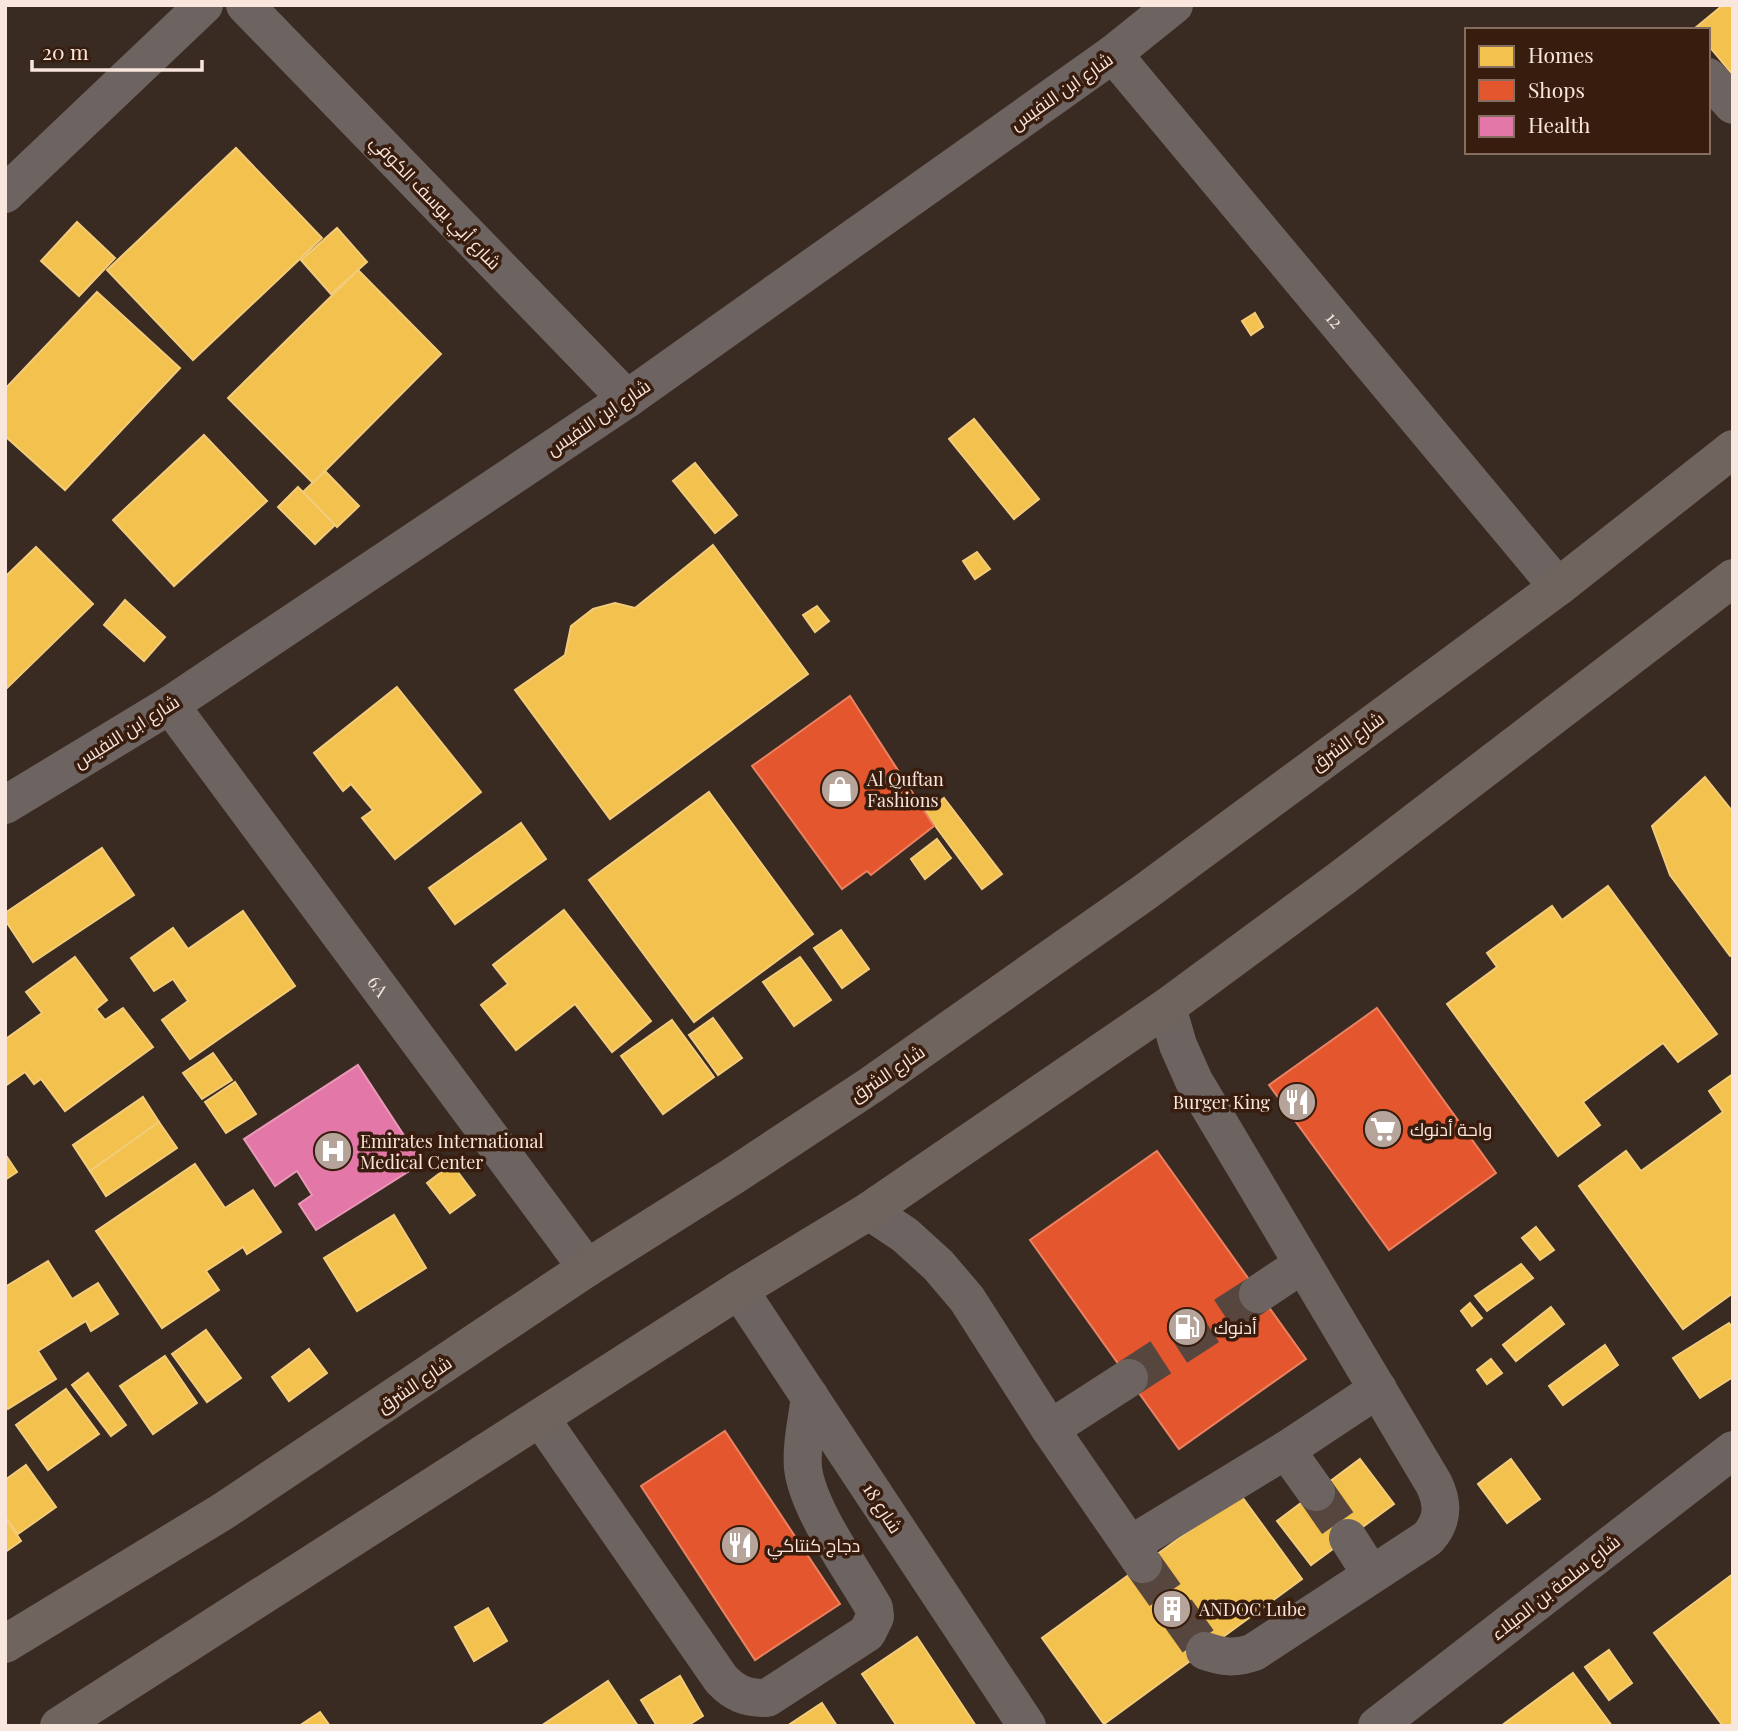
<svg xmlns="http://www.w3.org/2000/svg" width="1738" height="1731" font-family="'Playfair Display',Cairo,serif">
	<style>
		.homes { fill: #f2c14e; stroke: #f4cc79; stroke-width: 2 }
		.shops { fill: #e4572e; stroke: #ea8262; stroke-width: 2 }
		.health { fill: #e377a8; stroke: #ea98b8; stroke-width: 2 }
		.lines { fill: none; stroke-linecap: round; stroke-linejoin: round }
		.minor-tunnel { stroke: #56463e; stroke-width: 38; stroke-dasharray: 38 19; stroke-linecap: butt }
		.minor { stroke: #6d6462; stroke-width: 38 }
		.major { stroke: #70645e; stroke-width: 38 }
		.labels { text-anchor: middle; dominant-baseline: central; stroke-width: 7; stroke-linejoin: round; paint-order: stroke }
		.street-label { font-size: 18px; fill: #f9e6dc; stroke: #381d0e }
		.poi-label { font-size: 18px; fill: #f9e6dc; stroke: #381d0e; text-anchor: start }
	</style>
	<rect width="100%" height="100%" fill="#392a22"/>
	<!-- homes -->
	<g class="homes">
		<polygon points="1723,5 1733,5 1733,75 1708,45 1708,30 1695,28"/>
		<polygon points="236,148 322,238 193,360 107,270"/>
		<polygon points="77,222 115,258 79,296 41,261"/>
		<polygon points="337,228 367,262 331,294 301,260"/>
		<polygon points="358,270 441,354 313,483 228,398"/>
		<polygon points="97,292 180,368 65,490 5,436 5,389"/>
		<polygon points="1255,313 1263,327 1251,335 1242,321"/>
		<polygon points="974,419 1039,499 1014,519 949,439"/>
		<polygon points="204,435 267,501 174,586 113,520"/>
		<polygon points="695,463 737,515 715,533 673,481"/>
		<polygon points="325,471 359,506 337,527 303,492"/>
		<polygon points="298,487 335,525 315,544 278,507"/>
		<polygon points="713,545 808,674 610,819 515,690 565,655 571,626 593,609 615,603 635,608"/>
		<polygon points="36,547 93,604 6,689 5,577"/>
		<polygon points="977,552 990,569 975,579 963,561"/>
		<polygon points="125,600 165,637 144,661 104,625"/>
		<polygon points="817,606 829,621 815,632 803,615"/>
		<polygon points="397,687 481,792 395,859 362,818 373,810 351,784 343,791 314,753"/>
		<polygon points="1705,777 1733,812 1733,954 1730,956 1670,875 1652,826"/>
		<polygon points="709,792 813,934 694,1022 589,880"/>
		<polygon points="944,798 1002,874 982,889 925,812"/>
		<polygon points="521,823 546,859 455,924 429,888"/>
		<polygon points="937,839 951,858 925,879 911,859"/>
		<polygon points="102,848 134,895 33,962 5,920 5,913"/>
		<polygon points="1608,886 1717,1034 1678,1062 1663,1043 1583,1102 1600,1125 1558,1156 1447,1004 1497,967 1487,953 1552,906 1562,920"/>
		<polygon points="564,910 651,1021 612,1052 575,1004 516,1050 481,1005 508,984 493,965"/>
		<polygon points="243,911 295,986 190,1059 162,1020 188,1001 173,979 154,991 131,958 173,928 188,949"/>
		<polygon points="841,930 869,969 842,988 814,948"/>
		<polygon points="75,957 107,1000 96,1009 105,1020 123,1008 153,1047 65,1111 41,1079 34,1084 25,1072 5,1086 5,1036 7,1038 42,1013 26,992"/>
		<polygon points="800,957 831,1000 794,1026 763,982"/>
		<polygon points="713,1018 742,1058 718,1075 689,1035"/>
		<polygon points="672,1020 714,1077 663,1114 621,1056"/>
		<polygon points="213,1053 232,1080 202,1099 183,1073"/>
		<polygon points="1733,1074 1733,1293 1683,1329 1579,1186 1626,1151 1641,1171 1723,1112 1709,1091"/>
		<polygon points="235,1082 256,1114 226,1133 205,1102"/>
		<polygon points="143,1097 159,1122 90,1171 73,1145"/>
		<polygon points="159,1122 177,1148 106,1196 90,1171"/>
		<polygon points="5,1154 17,1172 5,1180"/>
		<polygon points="195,1164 225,1208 253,1190 281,1232 247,1254 243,1247 206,1271 219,1290 162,1328 96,1231"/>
		<polygon points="452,1164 475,1195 450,1213 427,1183"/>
		<polygon points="394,1215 426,1268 357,1311 324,1258"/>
		<polygon points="1536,1227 1554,1250 1540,1260 1522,1238"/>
		<polygon points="48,1261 72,1299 98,1283 118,1314 91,1331 86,1321 38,1351 56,1379 8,1409 5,1405 5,1287"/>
		<polygon points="1521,1264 1533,1278 1487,1311 1475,1296"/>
		<polygon points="1470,1303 1482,1318 1472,1326 1461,1311"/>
		<polygon points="1551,1307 1564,1324 1516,1361 1503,1345"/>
		<polygon points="1729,1323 1733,1329 1733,1377 1700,1398 1673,1358"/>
		<polygon points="206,1330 241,1378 207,1402 172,1354"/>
		<polygon points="1605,1345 1618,1365 1563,1405 1549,1386"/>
		<polygon points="309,1349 327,1373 289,1401 272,1377"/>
		<polygon points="165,1356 197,1403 153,1434 120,1386"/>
		<polygon points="1491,1359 1502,1373 1487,1384 1477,1370"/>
		<polygon points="88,1373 126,1425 111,1436 72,1385"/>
		<polygon points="66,1389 99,1434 48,1470 16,1425"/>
		<polygon points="1360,1459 1394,1504 1311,1565 1277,1521"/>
		<polygon points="1511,1459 1540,1499 1507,1523 1478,1484"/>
		<polygon points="26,1465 56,1507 18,1534 5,1517 5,1480"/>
		<polygon points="1240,1494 1302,1579 1104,1724 1042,1638"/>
		<polygon points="5,1517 21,1541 5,1552"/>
		<polygon points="1733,1574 1733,1726 1723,1726 1654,1633"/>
		<polygon points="488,1608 507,1641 474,1661 455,1627"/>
		<polygon points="917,1637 976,1726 897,1726 862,1674"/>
		<polygon points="1609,1650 1632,1683 1609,1700 1585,1667"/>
		<polygon points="1573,1673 1612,1726 1501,1726"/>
		<polygon points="680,1676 703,1716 687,1726 657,1726 641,1700"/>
		<polygon points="608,1681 638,1726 541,1726"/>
		<polygon points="822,1703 837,1726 787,1726"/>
		<polygon points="320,1712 330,1726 299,1726"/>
	</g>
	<!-- shops -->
	<g class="shops">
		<polygon points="850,696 934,826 871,875 867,871 842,889 752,766"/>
		<polygon points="1377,1008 1496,1173 1389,1250 1269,1085"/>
		<polygon points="1157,1151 1306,1359 1179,1449 1030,1240"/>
		<polygon points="725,1431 840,1604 755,1660 641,1486"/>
	</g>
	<!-- health -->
	<polygon class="health" points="358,1065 422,1163 316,1230 299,1204 312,1195 297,1171 275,1186 244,1139"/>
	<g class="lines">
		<!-- minor-tunnel -->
		<g class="minor-tunnel">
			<polyline points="1129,1378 1258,1294"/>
			<polyline points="1316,1492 1348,1538"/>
			<polyline points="1143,1564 1205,1651"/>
		</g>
		<!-- minor -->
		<g class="minor">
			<polyline points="245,5 627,399"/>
			<path id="s1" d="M 1113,54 L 1558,587"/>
			<polyline points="1708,77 1733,105"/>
			<polyline points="5,194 204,5"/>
			<path id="s2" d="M 170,705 L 587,1268"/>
			<polyline points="5,805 170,705 627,399 1113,54 1174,5"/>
			<path d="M 1167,1007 L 1178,1045 L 1194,1081 L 1434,1484 C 1444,1505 1443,1521 1428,1538 L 1254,1652 C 1235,1659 1223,1657 1205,1651"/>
			<polyline points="869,1211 905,1235 938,1265 967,1299 1050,1429 1143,1564"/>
			<polyline points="739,1290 1027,1726"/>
			<polyline points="1258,1294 1303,1264"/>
			<path d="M 541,1419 L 721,1679 C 735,1694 746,1698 767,1698 L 867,1633 L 875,1617 L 874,1608 C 852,1569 808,1510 803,1468 C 801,1445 807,1420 810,1397"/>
			<polyline points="1050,1429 1129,1378"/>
			<polyline points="1286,1450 1316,1492"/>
			<polyline points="1348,1538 1371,1574"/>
			<polyline points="1130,1545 1286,1450 1378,1389"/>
			<polyline points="1377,1726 1733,1450"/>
		</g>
		<!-- major -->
		<g class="major">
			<polyline points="5,1644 222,1512 587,1268 733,1176 871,1085 1145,892 1558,587 1733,449"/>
			<polyline points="59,1726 739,1290 869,1211 1167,1007 1342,878 1733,578"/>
		</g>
	</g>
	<!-- icons -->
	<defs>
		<g id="shop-disc" transform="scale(2.0125)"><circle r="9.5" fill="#b6a49b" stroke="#381d0e"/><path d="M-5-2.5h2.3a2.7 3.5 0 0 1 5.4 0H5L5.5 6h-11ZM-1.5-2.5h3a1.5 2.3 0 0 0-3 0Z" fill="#fff"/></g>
		<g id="restaurant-disc" transform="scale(2.0125)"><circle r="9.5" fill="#b6a49b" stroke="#381d0e"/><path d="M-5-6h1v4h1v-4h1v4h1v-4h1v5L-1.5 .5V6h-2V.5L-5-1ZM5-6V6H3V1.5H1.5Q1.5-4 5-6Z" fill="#fff"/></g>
		<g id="supermarket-disc" transform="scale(2.0125)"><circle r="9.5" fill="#b6a49b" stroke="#381d0e"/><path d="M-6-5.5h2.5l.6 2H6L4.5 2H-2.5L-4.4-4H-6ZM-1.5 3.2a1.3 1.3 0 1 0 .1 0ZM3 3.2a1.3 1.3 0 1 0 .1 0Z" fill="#fff"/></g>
		<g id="hospital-disc" transform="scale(2.0125)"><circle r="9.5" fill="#b6a49b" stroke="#381d0e"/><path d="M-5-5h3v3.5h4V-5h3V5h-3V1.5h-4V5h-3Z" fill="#fff"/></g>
		<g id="fuel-disc" transform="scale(2.0125)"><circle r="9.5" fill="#b6a49b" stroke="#381d0e"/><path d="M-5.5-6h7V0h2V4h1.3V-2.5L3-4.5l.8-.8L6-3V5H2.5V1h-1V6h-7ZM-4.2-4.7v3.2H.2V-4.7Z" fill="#fff"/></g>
		<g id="building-disc" transform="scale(2.0125)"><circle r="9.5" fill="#b6a49b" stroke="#381d0e"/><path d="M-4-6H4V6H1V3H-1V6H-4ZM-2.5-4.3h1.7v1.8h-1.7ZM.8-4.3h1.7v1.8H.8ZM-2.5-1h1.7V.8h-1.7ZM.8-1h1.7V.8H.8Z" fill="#fff"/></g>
	</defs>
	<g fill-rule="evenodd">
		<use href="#shop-disc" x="840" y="789"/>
		<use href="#restaurant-disc" x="1297" y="1102"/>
		<use href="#supermarket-disc" x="1383" y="1129"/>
		<use href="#hospital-disc" x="333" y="1151"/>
		<use href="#fuel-disc" x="1187" y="1327"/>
		<use href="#restaurant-disc" x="740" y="1545"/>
		<use href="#building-disc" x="1172" y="1609"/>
	</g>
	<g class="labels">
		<!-- street labels -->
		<g class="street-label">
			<text transform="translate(1061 91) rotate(-35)">شارع ابن النفيس</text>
			<text transform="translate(436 202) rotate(46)">شارع أبي يوسف الكوفي</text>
			<text stroke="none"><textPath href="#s1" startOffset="346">12</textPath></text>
			<text transform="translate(598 417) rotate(-34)">شارع ابن النفيس</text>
			<text transform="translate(126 731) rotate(-32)">شارع ابن النفيس</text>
			<text transform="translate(1347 741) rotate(-36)">شارع الشرق</text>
			<text stroke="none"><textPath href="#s2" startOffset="350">6A</textPath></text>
			<text transform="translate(887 1073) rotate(-34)">شارع الشرق</text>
			<text transform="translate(414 1384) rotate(-34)">شارع الشرق</text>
			<text transform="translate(883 1508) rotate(57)">شارع 18</text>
			<text transform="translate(1555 1587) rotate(-38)">شارع سلمة بن الميلاء</text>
		</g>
		<!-- poi labels -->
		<g class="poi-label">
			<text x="867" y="779">Al Quftan<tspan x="867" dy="21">Fashions</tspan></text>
			<text x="1270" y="1102" text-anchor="end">Burger King</text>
			<text x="1410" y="1129">واحة أدنوك</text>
			<text x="360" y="1141">Emirates International<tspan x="360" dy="21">Medical Center</tspan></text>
			<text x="1214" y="1327">أدنوك</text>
			<text x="767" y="1545">دجاج كنتاكي</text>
			<text x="1199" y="1609">ANDOC Lube</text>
		</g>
	</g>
	<!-- border -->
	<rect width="1738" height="1731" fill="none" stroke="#f9e6dc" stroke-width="14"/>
	<!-- legend -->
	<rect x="1465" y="28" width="245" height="126" fill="#381d0e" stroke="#856d60" stroke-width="2"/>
	<rect x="1479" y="46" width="35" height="21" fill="#f2c14e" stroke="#856d60" stroke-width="2"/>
	<text x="1528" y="63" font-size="21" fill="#f9e6dc">Homes</text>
	<rect x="1479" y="80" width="35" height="21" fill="#e4572e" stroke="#856d60" stroke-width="2"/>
	<text x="1528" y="98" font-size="21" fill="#f9e6dc">Shops</text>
	<rect x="1479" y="116" width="35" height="21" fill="#e377a8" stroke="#856d60" stroke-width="2"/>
	<text x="1528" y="133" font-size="21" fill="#f9e6dc">Health</text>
	<!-- scale -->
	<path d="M32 60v10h170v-10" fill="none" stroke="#f9e6dc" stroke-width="3.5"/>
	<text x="42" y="60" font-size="21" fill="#f9e6dc" stroke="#381d0e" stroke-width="5" paint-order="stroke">20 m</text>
</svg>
